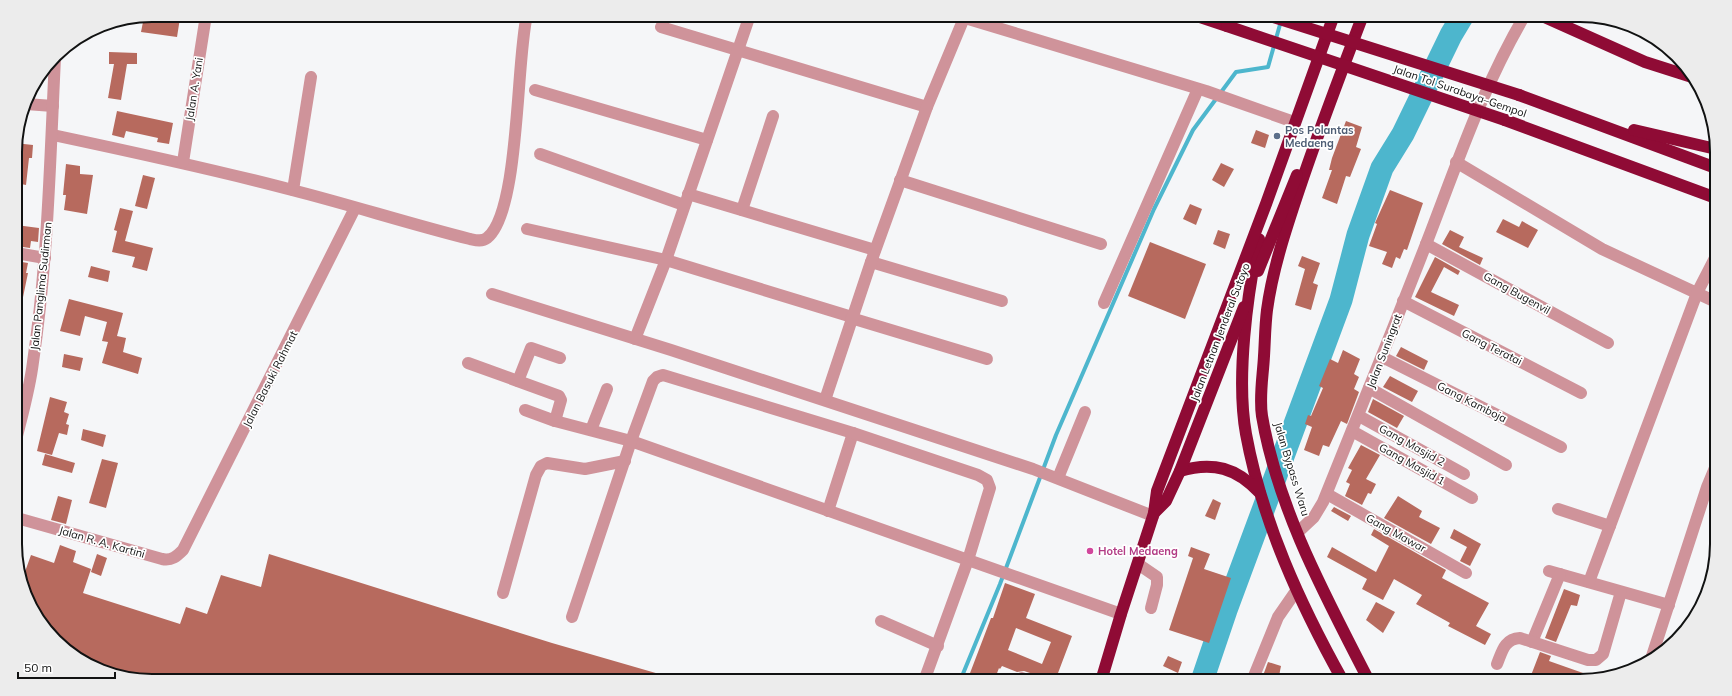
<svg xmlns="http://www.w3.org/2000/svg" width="1732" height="696" font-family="Mulish,sans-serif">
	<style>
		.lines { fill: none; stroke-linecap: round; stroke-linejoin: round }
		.stream { stroke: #4db6cd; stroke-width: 4 }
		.river { stroke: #4db6cd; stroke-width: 23 }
		.building { fill: #b76a5e; fill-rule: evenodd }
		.minor { stroke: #cf939a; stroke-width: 12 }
		.highway { stroke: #8f0b35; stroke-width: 12 }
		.highway-bridge { stroke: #8f0b35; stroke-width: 12 }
		.service-dot { fill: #5c6f8a; stroke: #fff; stroke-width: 1.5 }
		.hotel-dot { fill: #d1479c; stroke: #fff; stroke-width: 1.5 }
		.labels { text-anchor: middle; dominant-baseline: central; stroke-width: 3.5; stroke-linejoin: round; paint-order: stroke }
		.street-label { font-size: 11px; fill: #111212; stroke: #fff }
		.service-label { font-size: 11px; font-weight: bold; fill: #4e5e75; stroke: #fff; text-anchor: start }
		.hotel-label { font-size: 11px; font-weight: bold; fill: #b23c85; stroke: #fff; text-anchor: start }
		.rim { fill: none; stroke: #111212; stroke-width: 2 }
	</style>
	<rect width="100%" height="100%" fill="#f5f6f8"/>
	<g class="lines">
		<!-- stream -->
		<polyline class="stream" points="960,681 1000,584 1056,435 1154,209 1193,130 1236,72 1268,67 1281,21"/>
		<!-- river -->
		<polyline class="river" points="1202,681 1226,610 1341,300 1358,235 1382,168 1403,134 1451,35 1463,15"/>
	</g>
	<!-- building -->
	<g class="building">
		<polygon points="152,15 180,18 177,37 141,32 144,17"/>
		<polygon points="109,52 137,53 137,64 127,64 121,100 108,98 114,64 109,64"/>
		<polygon points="117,111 173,123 169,144 157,142 158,138 126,131 124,138 112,135"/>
		<polygon points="1346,121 1362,127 1356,147 1361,149 1350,177 1346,176 1337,204 1322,198 1332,170 1329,170 1332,158"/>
		<polygon points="1256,130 1269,135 1265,148 1251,143"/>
		<polygon points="15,143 33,145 32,158 29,158 26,185 16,183"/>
		<polygon points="1221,163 1234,169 1224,187 1212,180"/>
		<polygon points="66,164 80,166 80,174 93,175 87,214 64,210 66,195 63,195"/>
		<polygon points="143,175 155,178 147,209 135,206"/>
		<polygon points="1390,190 1423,203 1407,250 1404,249 1400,259 1396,257 1392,268 1382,264 1387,252 1369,246 1377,224 1375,223"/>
		<polygon points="1190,204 1202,209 1196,225 1183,219"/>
		<polygon points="120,208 133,211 125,241 153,248 147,271 132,267 135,257 112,252 117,231 114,230"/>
		<polygon points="1503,219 1519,227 1522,221 1538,230 1528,248 1496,232"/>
		<polygon points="16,225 39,228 38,242 31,241 30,248 16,246"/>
		<polygon points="1218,230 1230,234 1225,249 1213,244"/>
		<polygon points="1450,230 1464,237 1459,247 1483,258 1480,265 1442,244"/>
		<polygon points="1150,242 1206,264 1185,319 1128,296"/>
		<polygon points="1302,256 1320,263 1313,283 1318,285 1311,310 1295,305 1305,269 1298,266"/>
		<polygon points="1435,257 1460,271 1458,275 1444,267 1431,292 1459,305 1454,316 1415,297"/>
		<polygon points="16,261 28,263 26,273 28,273 22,302 16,302"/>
		<polygon points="91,266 110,271 108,282 88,277"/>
		<polygon points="69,299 123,313 117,336 126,338 123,352 142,358 138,374 102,363 108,342 102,341 107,322 85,316 80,336 60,331"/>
		<polygon points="1401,347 1428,361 1424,370 1396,356"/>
		<polygon points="1343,350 1360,359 1354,374 1359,377 1354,389 1359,392 1347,424 1341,421 1329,447 1323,445 1319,456 1304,450 1312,427 1305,424 1308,415 1311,416 1323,388 1319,386 1330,359 1338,363"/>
		<polygon points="64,354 83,358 80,371 62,367"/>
		<polygon points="1390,376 1418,391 1412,402 1383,387"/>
		<polygon points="50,397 67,402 64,412 69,414 66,424 69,425 67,435 59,433 52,455 37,451"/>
		<polygon points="1373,399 1404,416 1397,428 1368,412"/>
		<polygon points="83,429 106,435 103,447 81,440"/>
		<polygon points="1361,445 1380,455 1366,479 1376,484 1371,494 1368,493 1362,505 1345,496 1350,484 1346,482 1352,470 1348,468"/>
		<polygon points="45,454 75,463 72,473 42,465"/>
		<polygon points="102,459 118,463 106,508 89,503"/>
		<polygon points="58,496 72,500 66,524 51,520"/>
		<polygon points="1398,496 1422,511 1419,517 1440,528 1431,544 1384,518"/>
		<polygon points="1213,499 1221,503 1215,520 1205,516"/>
		<polygon points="1334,507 1351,516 1348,521 1331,511"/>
		<polygon points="1374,529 1446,570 1442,578 1489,603 1476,626 1491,634 1485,645 1448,626 1450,623 1416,604 1422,595 1394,579 1383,600 1362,589 1367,579 1327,557 1332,547 1376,572 1389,546 1371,535"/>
		<polygon points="1454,529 1481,544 1470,566 1460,561 1467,547 1450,538"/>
		<polygon points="60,545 76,551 73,562 91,569 83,593 180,624 186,607 207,614 221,575 261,587 269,554 552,643 673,678 673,681 152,681 108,674 49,634 22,580 31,555 54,563"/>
		<polygon points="1191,547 1210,554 1204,569 1231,578 1209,643 1169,630 1193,558 1188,556"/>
		<polygon points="97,554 107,558 101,576 91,572"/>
		<path d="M 1005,583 L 1035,594 L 1026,618 L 1072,636 L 1055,681 L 1040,681 L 1033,674 L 1024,671 L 1017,672 L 1002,666 L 1000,669 L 999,668 L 994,681 L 967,681 L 991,618 L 993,618 ZM 1016,628 L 1051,642 L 1042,664 L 1008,650 Z"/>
		<polygon points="1564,589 1580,595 1577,606 1571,605 1556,642 1545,638"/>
		<polygon points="1376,602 1395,612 1383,633 1366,620"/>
		<polygon points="1540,652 1551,656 1549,661 1583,673 1581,681 1536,681 1530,678"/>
		<polygon points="1168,656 1182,662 1178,673 1163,666"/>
		<polygon points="1268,662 1281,666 1278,681 1261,681"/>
	</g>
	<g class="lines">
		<!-- minor -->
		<g class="minor">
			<polyline points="955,15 1206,91 1294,122"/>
			<polyline points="661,27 927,107"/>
			<polyline points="535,90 707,140"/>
			<polyline points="26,104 53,106"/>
			<path d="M 53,135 C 133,152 213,169 292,190 C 351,205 410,224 470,239 C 475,240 482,242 487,238 C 520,212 516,60 527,15"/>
			<polyline points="540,154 684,205"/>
			<polyline points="183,162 206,15"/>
			<polyline points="1456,162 1602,249 1716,302"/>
			<polyline points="900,180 1101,244"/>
			<polyline points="293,190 311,77"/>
			<polyline points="688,194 875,250"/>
			<polyline points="742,210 773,116"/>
			<polyline points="527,229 666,260 852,317"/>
			<polyline points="1426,244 1608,343"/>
			<polyline points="16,253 45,258"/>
			<polyline points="871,262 1002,301"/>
			<polyline points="492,294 671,350 1033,469 1153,516"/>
			<polyline points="1403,301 1581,393"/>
			<polyline points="1104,303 1198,89"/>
			<polyline points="851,318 987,359"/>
			<polyline points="635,339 666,260 750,15"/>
			<polyline points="1382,357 1561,447"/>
			<polyline points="468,363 559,396 561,400 555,421"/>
			<polyline points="518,381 531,348 560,358"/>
			<polyline points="1369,388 1506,465"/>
			<polyline points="825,400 871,262 927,107 964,18"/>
			<polyline points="525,410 555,421 631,441 1121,614"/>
			<polyline points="1359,416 1464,474"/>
			<polyline points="591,430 607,389"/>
			<polyline points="1352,431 1472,498"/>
			<path d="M 17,436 C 23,412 30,387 33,362 C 48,261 50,160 55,58"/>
			<polyline points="1058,478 1085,412"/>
			<polyline points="1327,494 1466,573"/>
			<polyline points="1558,509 1610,526"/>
			<polyline points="828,511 853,433"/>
			<path d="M 17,518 L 162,559 C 172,561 177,556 183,550 L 355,208"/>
			<path d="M 1298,532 L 1314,517 L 1323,502 C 1356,421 1389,339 1421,257 C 1453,176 1480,91 1525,15"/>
			<polyline points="1138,564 1157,577 1157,585 1151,608"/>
			<polyline points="1549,571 1669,605"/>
			<polyline points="1589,582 1697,293 1716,256"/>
			<polyline points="503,593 536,475 541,466 547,463 585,469 625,461"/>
			<polyline points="572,617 631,441 653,381 657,377 663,375 853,433 978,475 987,480 990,488 968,560 924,681"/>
			<polyline points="881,621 938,646"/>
			<polyline points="1532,642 1560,574"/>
			<polyline points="1651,659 1707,487 1717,463"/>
			<path d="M 1497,664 C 1502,652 1504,639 1520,638 L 1588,660 L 1596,660 L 1603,654 L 1621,592"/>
			<polyline points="1022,678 1030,681"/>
			<polyline points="1252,681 1278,617 1296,591"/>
		</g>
		<!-- highway -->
		<g class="highway">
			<polyline points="1194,15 1227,26"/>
			<path d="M 1363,15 C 1342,70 1321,125 1302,181 C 1288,223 1273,266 1267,310 C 1265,326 1265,341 1264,356 C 1263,376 1259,396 1262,416 C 1278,510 1326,597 1369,681"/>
			<polyline points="1540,15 1645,62 1692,77"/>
			<polyline points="1519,95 1716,168"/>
			<polyline points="1505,120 1716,198"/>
			<polyline points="1634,130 1716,149"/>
			<path d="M 1259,239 C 1247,294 1236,379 1246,434 C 1262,521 1300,604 1343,681"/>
			<polyline points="1258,271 1297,175"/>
			<path d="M 1180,471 C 1213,461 1237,468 1260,493"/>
			<polyline points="1154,513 1166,501 1180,471 1244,307"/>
			<polyline points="1101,681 1121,614 1154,513 1157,491 1266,204 1334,15"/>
		</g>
		<!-- highway-bridge -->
		<g class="highway-bridge">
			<polyline points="1267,15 1519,95"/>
			<polyline points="1227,26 1505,120"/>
		</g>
	</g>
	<!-- markers -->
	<circle class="service-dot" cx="1277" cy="136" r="4"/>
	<circle class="hotel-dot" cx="1090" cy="551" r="4"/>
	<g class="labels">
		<!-- street labels -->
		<g class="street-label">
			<text transform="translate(194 89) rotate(-81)">Jalan A. Yani</text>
			<text transform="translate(1460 91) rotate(19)">Jalan Tol Surabaya–Gempol</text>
			<text transform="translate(41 286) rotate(-84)">Jalan Panglima Sudirman</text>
			<text transform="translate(1517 293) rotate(29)">Gang Bugenvil</text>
			<text transform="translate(1220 332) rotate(-69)">Jalan Letnan Jenderal Sutoyo</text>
			<text transform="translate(1492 347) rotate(27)">Gang Teratai</text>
			<text transform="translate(1384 351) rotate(-69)">Jalan Suningrat</text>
			<text transform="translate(270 379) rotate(-63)">Jalan Basuki Rahmat</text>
			<text transform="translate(1472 402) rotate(27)">Gang Kamboja</text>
			<text transform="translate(1412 445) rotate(29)">Gang Masjid 2</text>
			<text transform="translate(1412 464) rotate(29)">Gang Masjid 1</text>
			<text transform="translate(1292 469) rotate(73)">Jalan Bypass Waru</text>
			<text transform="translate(1396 533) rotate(29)">Gang Mawar</text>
			<text transform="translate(102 542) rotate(16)">Jalan R. A. Kartini</text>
		</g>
		<!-- service labels -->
		<g class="service-label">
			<text x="1285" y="130">Pos Polantas<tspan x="1285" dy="13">Medaeng</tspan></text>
		</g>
		<!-- hotel labels -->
		<g class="hotel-label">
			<text x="1098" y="551">Hotel Medaeng</text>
		</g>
	</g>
	<!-- crop -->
	<path d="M0 0H1732V696H0ZM152 22H1580A130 130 0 0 1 1710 152V544A130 130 0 0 1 1580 674H152A130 130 0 0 1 22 544V152A130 130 0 0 1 152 22Z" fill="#ececec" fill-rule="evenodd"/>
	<path class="rim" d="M152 22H1580A130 130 0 0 1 1710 152V544A130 130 0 0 1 1580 674H152A130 130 0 0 1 22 544V152A130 130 0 0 1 152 22Z"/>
	<!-- scale -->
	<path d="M18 672v6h97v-6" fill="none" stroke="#111212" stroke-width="2"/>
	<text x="24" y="672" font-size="12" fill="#111212" stroke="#ffffff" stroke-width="3" paint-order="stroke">50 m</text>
</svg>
